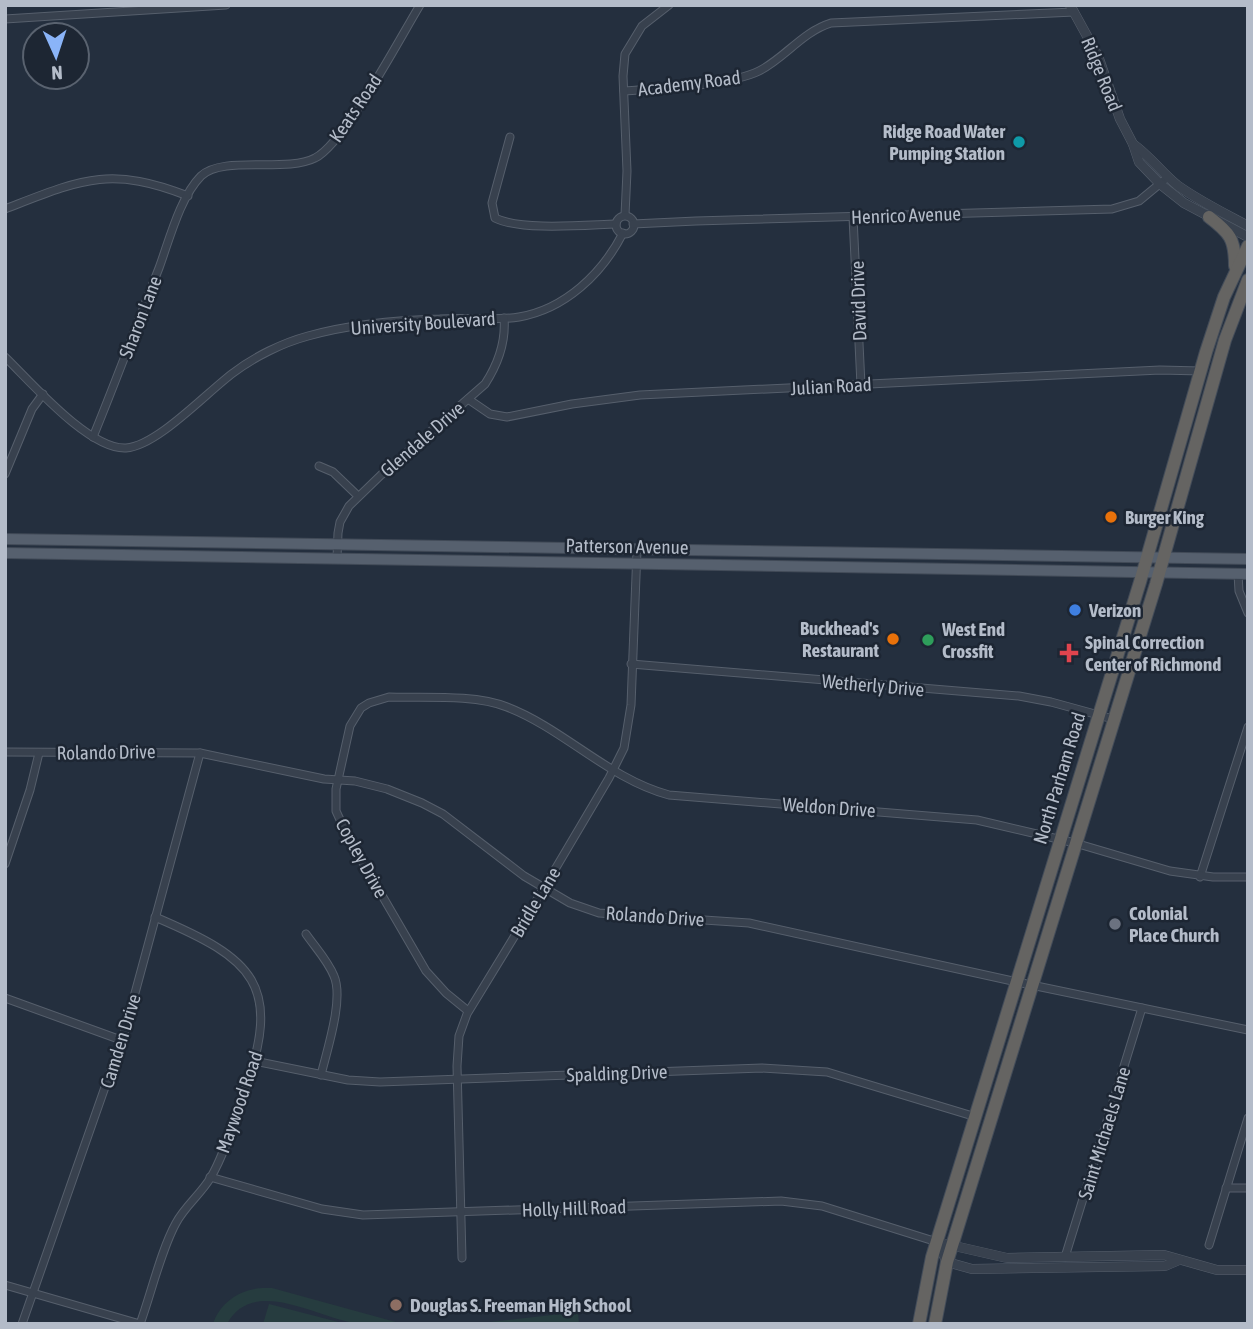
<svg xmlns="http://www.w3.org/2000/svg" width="1253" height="1329" font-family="'Asap Condensed',sans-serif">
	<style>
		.green { fill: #263c3f }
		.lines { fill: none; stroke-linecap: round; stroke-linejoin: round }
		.minor-casing { stroke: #565f6c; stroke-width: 9 }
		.tertiary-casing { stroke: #565f6c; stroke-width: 10 }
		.primary-casing { stroke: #414a57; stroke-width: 12 }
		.trunk-casing { stroke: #434c59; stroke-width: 14 }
		.minor { stroke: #38414e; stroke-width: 7 }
		.tertiary { stroke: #38414e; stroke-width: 9 }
		.primary { stroke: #56606e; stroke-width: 10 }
		.trunk { stroke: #656462; stroke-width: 12 }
		.culture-dot { fill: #0f9aa8; stroke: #1d2633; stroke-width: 2.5 }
		.food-dot { fill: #e8710a; stroke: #1d2633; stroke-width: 2.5 }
		.shop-dot { fill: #3f7fe0; stroke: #1d2633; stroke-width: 2.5 }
		.leisure-dot { fill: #2e9e5b; stroke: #1d2633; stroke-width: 2.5 }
		.health-dot { fill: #e0444e; stroke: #1d2633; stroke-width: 2.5 }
		.worship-dot { fill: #6b7280; stroke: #1d2633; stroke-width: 2.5 }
		.education-dot { fill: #8d6e63; stroke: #1d2633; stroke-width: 2.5 }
		.labels { text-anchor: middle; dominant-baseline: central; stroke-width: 5; stroke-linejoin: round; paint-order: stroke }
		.street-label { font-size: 19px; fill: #b4bcc9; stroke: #1d2633 }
		.poi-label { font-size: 19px; font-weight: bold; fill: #b4bcc9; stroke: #1d2633; text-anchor: start }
	</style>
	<rect width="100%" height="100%" fill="#242f3e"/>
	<!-- green -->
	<g class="green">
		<path d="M 263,1288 L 272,1288 L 403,1324 C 389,1324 373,1325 359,1324 C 319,1319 253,1275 227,1324 L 213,1324 C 220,1302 241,1289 263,1288 Z"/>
		<polygon points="269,1304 346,1324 263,1324"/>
		<polygon points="578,1312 579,1324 481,1324 481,1323"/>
	</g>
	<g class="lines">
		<!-- minor casing -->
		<g class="minor-casing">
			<g id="minor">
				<polyline points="5,19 226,5"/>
				<path d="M 624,91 C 660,88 728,86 759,71 C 785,58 802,32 831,23 L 1074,12"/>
				<path d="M 510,137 L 492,203 L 495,218 C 521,231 585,225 616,224"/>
				<path d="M 5,209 C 80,180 109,165 188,196"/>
				<polyline points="625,215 627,171 623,76 625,54 642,26 669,5"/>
				<circle cx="625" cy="225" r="9"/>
				<polyline points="853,217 861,385"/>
				<polyline points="633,224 696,221 1112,209 1139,201 1168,177"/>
				<path d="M 5,357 C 31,382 89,450 126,448 C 157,446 206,393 233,373 C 254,357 282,343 308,336 C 351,324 395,320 440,319 C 466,317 494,321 519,317 C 565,309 602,274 623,233"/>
				<polyline points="468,399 490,414 507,417 572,404 640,395 1160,370 1201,371"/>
				<path d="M 93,437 C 116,381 137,324 159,268 C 169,241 180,197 201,176 C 223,155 286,173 315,158 C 344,144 400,38 420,5"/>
				<polyline points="319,466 333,472 358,496"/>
				<polyline points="5,474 32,409 43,394"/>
				<path d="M 337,558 L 338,533 L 340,522 L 349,506 L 381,475 L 485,384 C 498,364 506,342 504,318"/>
				<polyline points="1238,574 1239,591 1248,613"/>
				<polyline points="631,664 1019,696 1051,702 1113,719"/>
				<polyline points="5,752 200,753 324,779 355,781 387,789 422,803 443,814 524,876 570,903 599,913 749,923 1017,982 1248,1030"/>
				<polyline points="5,864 30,790 39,753"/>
				<polyline points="1200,877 1248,727"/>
				<path d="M 306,934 C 315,947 328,961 334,976 C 344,999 327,1050 321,1075"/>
				<polyline points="5,998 121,1040"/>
				<path d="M 468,1011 L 446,993 L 426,971 L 348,837 L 336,811 L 336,789 L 350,726 L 361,708 L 369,703 L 389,697 C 423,698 475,694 507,707 C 564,729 609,779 669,795 L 977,820 L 1075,843 L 1170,871 L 1213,877 L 1248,877"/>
				<polyline points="254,1061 348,1080 380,1082 762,1068 827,1072 976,1117"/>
				<polyline points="210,1177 322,1209 363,1215 781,1201 822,1206 937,1242"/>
				<polyline points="1226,1188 1248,1188"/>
				<polyline points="1209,1245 1248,1118"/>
				<polyline points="1065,1257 1142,1008"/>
				<polyline points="462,1258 457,1066 459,1036 467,1014 544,888 609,778 624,748 631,705 637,550"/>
				<polyline points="5,1285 140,1324"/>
				<polyline points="22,1324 125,1030 200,753"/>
				<path d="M 140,1324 C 151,1294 161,1250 176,1223 C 185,1206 201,1194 211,1177 C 226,1151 234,1120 244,1093 C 283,984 254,959 155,917"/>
			</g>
		</g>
		<!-- tertiary casing -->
		<g class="tertiary-casing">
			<g id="tertiary">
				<polyline points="1070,5 1098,56 1120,119 1133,144 1139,162 1160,184 1184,203 1248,237"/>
				<path d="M 1133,144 C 1150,156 1161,172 1177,185 C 1199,201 1224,213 1248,226"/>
				<polyline points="937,1242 1007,1258 1164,1255 1217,1270 1248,1270"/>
				<polyline points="937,1242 947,1262 972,1269 1165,1266 1179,1260"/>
			</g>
		</g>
		<!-- primary casing -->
		<g class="primary-casing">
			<g id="primary">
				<polyline points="5,539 1248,559"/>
				<polyline points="5,553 1248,574"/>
			</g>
		</g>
		<!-- trunk casing -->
		<g class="trunk-casing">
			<g id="trunk">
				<path d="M 1209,217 C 1230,233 1235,239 1235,266"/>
				<polyline points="919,1324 932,1257 1140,582 1206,352 1224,297 1248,246"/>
				<polyline points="935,1324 947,1262 1156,584 1225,340 1248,280"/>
			</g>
		</g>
		<!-- minor -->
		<use href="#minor" class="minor"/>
		<!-- tertiary -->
		<use href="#tertiary" class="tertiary"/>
		<!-- primary -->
		<use href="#primary" class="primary"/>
		<!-- trunk -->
		<use href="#trunk" class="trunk"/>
	</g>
	<!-- markers -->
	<circle class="culture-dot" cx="1019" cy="142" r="7"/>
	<g class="food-dot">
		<circle cx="1111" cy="517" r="7"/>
		<circle cx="893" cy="639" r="7"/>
	</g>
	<circle class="shop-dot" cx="1075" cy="610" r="7"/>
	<circle class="leisure-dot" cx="928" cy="640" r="7"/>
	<path class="health-dot" d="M1065.5 642.5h7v7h7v7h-7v7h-7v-7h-7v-7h7z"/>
	<circle class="worship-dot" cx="1115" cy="924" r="7"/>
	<circle class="education-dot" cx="396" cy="1305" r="7"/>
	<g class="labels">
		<!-- street labels -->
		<g class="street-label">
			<text transform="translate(1102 74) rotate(68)">Ridge Road</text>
			<text transform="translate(689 83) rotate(-7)">Academy Road</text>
			<text transform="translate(355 108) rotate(-56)">Keats Road</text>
			<text transform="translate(906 215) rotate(-2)">Henrico Avenue</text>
			<text transform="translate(858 301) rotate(-92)">David Drive</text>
			<text transform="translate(140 317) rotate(-69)">Sharon Lane</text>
			<text transform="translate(423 323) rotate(-4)">University Boulevard</text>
			<text transform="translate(831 386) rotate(-3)">Julian Road</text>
			<text transform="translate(422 439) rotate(-41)">Glendale Drive</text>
			<text transform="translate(627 546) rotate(1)">Patterson Avenue</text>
			<text transform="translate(873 685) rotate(5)">Wetherly Drive</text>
			<text transform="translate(106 752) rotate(-1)">Rolando Drive</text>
			<text transform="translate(1059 778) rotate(-73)">North Parham Road</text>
			<text transform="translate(829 807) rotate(4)">Weldon Drive</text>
			<text transform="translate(362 858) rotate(61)">Copley Drive</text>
			<text transform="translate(535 902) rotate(-59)">Bridle Lane</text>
			<text transform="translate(655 916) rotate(4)">Rolando Drive</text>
			<text transform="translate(120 1041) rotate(-73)">Camden Drive</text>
			<text transform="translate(617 1073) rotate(-2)">Spalding Drive</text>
			<text transform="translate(239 1102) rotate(-71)">Maywood Road</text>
			<text transform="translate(1104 1133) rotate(-73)">Saint Michaels Lane</text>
			<text transform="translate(574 1208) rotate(-2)">Holly Hill Road</text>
		</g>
		<!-- poi labels -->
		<g class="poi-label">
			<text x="1005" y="131" text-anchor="end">Ridge Road Water<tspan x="1005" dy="22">Pumping Station</tspan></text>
			<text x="1125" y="517">Burger King</text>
			<text x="1089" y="610">Verizon</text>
			<text x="879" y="628" text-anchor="end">Buckhead's<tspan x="879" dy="22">Restaurant</tspan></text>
			<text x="942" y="629">West End<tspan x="942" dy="22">Crossfit</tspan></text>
			<text x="1085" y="642">Spinal Correction<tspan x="1085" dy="22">Center of Richmond</tspan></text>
			<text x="1129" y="913">Colonial<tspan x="1129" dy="22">Place Church</tspan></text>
			<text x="410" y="1305">Douglas S. Freeman High School</text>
		</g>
	</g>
	<!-- border -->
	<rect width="1253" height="1329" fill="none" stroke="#b4bcc9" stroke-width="14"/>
	<!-- north arrow -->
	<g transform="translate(56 56) rotate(177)"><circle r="33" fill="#1d2633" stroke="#59626f" stroke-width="2"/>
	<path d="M0-5L12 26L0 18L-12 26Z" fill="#8ab4f8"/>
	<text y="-10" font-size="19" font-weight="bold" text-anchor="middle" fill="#b4bcc9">N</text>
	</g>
</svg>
